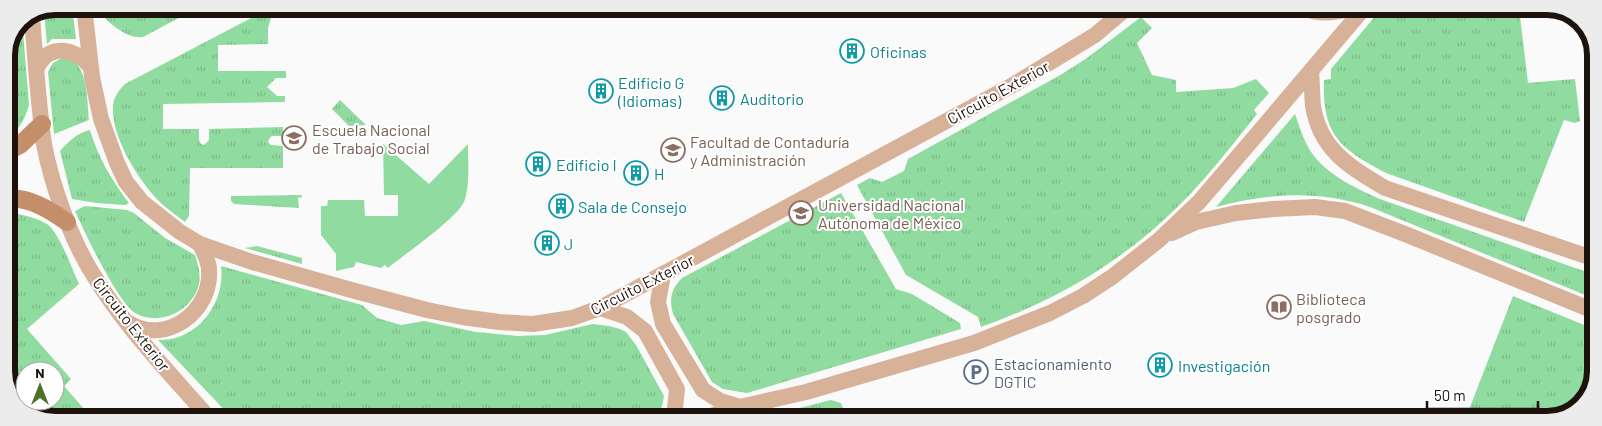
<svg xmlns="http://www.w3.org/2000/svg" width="1602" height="426" font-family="Barlow,sans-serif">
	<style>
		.grass { fill: url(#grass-tufts); fill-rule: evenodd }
		.green { fill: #90db9f }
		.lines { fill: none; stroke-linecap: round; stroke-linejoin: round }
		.tertiary { stroke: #d7b299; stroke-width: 16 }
		.secondary { stroke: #c38e69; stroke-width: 18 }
		.labels { text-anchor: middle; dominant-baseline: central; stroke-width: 4; stroke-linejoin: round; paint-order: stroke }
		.culture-label { font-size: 16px; fill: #0d838f; stroke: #fff; text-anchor: start }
		.street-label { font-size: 16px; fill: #1d120c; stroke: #fff }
		.education-label { font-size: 16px; fill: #785e54; stroke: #fff; text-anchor: start }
		.service-label { font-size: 16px; fill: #4e5e75; stroke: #fff; text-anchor: start }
		.rim { fill: none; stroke: #1d120c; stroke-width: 6 }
	</style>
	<defs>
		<pattern id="grass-tufts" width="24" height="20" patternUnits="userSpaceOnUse" patternTransform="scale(1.25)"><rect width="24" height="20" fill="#90db9f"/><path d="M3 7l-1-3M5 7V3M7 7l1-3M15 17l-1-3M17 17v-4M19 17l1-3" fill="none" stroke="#7cbb88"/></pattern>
	</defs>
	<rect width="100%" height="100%" fill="#fafafa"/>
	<!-- grass -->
	<g class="grass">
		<polygon points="55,6 72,6 76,39 52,39 47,44 44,10"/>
		<path d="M 95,6 L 201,6 L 143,37 C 126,40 106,20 96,9 Z"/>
		<path d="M 272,7 L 274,9 L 269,12 L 271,18 L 268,28 L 268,44 L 218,45 L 218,71 L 286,71 L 286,78 L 276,78 L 267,87 L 277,96 L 285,96 L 285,102 L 163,104 L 163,129 L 199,129 L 199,140 L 201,144 L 204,145 L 209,140 L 209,129 L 283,127 L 283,136 L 272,136 L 269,139 L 268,142 L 271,145 L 283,146 L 283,168 L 190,168 L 189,216 L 185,222 C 177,216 170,211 163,205 C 141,185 111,138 113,107 C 113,98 119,90 125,84 Z"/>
		<path d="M 1382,8 L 1519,8 L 1528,83 L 1575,79 L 1580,121 L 1575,123 L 1564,120 L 1524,222 L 1386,173 C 1340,149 1322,135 1324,80 L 1331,79 L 1331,69 Z"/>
		<path d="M 1141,17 L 1152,28 L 1137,43 L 1152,75 L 1176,80 L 1176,92 L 1233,88 L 1256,79 L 1269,93 L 1254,110 L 1257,114 C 1229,149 1201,186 1167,217 C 1112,268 1051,302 981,327 L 978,317 L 906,275 L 857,185 L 870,178 L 882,182 L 904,171 L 908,159 L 1062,74 L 1087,58 Z"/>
		<path d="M 21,20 L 22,20 L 29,105 C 25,119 19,131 6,138 L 6,54 Z"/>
		<path d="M 62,58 C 89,58 87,101 89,120 L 54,134 L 48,72 L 53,63 Z"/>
		<polygon points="340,100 366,125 349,126 332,109"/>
		<path d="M 1295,114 C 1299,125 1302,136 1308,147 C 1323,173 1353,187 1380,199 L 1595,275 L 1595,299 L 1370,207 C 1319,190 1268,193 1216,207 Z"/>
		<path d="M 90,130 C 98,157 112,181 129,203 L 125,205 L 96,203 L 72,199 L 60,151 C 69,141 77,133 90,130 Z"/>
		<path d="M 841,193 L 896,289 L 912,294 L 960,323 L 961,329 L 747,393 L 723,389 L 712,382 L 673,314 C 669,299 671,289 682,278 Z"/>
		<polygon points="302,195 302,197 298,198 299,208 234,204 231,201 231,196"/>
		<path d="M 85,206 L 127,210 L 134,213 L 165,238 L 195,255 C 198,264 201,274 199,284 C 193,311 159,327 135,313 C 117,301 85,233 75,211 Z"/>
		<path d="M 12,213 C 24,215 37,218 47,224 C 59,232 72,269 79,284 L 27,329 L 71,379 L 64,386 L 92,418 L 42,418 L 18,403 L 7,377 L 6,214 ZM 25,371 L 55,371 L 55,401 L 25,401 Z"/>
		<polygon points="257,246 302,258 302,264 245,248"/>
		<path d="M 221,266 L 362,305 L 377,318 L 401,325 L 424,321 L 476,332 L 517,336 L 545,335 L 593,324 L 609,326 L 620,329 L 626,332 L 636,345 L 664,396 L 662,406 L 656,419 L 232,418 L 158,340 C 165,340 174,339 181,336 C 208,326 225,294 221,266 Z"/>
		<polygon points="1513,296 1594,329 1594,384 1577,410 1548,420 1465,420"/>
		<polygon points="831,400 841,403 847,419 756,419"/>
	</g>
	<!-- green -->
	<path class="green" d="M 383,144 L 429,184 L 468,144 C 468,161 470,187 464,202 C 456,219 405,254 388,268 L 385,265 L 381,268 L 356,262 L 354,267 L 336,271 L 336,254 L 321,235 L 321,206 L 327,206 L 328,200 L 364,200 L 365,216 L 398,216 L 398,195 L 384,195 Z"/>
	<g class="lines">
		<!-- tertiary -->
		<g class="tertiary">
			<polyline points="84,6 92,77 101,119 117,163 126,182 142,202 180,232 200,244 252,262 355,291 427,310 462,317 499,322 533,324 572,318 600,308 1013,85 1095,35 1128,7"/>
			<path d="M 1304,8 C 1319,15 1336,13 1351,8"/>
			<path d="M 32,15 C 35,58 38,101 44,144 C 51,182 70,237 91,271 C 123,325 168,371 209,418"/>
			<path d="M 36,70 C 47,43 73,47 90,66"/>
			<path d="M 1311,71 C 1312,82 1312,95 1313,106 C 1320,150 1350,167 1385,188 L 1595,259"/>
			<polyline points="1172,233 1196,222 1236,213 1273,209 1315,207 1345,211 1405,234 1594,311"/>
			<polyline points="663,274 658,302 663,324 703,390 720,401 740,407"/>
			<polyline points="600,308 627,317 645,331 677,389 675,409 670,419"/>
			<path d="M 129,323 C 166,346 212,311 209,270 C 209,261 204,253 200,244"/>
			<polyline points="701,419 740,407 806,392 974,343 1050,313 1083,296 1112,277 1159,240 1199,202 1253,139 1364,8"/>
		</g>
		<!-- secondary -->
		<g class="secondary">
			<polyline points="6,152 20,145 42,124"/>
			<path d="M 6,199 C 28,196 50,210 67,222"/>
		</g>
	</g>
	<!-- icons -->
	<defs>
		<g id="building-ring" transform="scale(1.25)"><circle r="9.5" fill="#fff" stroke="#0f9aa8" stroke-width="1.5"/><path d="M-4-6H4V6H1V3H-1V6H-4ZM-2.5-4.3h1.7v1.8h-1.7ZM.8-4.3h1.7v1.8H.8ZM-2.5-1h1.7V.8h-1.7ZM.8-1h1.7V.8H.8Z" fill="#0f9aa8"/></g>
		<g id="university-ring" transform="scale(1.25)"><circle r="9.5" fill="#fff" stroke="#8d6e63" stroke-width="1.5"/><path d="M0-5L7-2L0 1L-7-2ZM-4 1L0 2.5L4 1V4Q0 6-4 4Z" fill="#8d6e63"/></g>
		<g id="library-ring" transform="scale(1.25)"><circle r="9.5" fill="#fff" stroke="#8d6e63" stroke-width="1.5"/><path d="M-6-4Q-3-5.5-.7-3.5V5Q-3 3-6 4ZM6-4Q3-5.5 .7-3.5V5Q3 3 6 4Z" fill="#8d6e63"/></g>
		<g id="parking-ring" transform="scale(1.25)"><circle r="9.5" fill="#fff" stroke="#5c6f8a" stroke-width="1.5"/><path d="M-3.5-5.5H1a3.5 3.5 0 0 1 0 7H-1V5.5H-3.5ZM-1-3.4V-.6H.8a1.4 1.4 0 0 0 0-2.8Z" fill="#5c6f8a"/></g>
	</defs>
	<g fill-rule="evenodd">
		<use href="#building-ring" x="852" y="51"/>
		<use href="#building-ring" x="601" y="91"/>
		<use href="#building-ring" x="722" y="98"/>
		<use href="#university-ring" x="294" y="138"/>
		<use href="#university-ring" x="673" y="150"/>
		<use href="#building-ring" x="538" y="164"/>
		<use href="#building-ring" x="636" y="173"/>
		<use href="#building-ring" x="561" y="206"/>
		<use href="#university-ring" x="801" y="213"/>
		<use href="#building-ring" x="547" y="243"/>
		<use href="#library-ring" x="1279" y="307"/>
		<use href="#building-ring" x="1160" y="365"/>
		<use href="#parking-ring" x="976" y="372"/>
	</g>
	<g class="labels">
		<!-- culture labels -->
		<g class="culture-label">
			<text x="870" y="51">Oficinas</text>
			<text x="618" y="82">Edificio G<tspan x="618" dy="18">(Idiomas)</tspan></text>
			<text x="740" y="98">Auditorio</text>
			<text x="556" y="164">Edificio I</text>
			<text x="654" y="173">H</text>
			<text x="578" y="206">Sala de Consejo</text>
			<text x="564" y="243">J</text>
			<text x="1178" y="365">Investigación</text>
		</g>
		<!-- street labels -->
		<g class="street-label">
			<text transform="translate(998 92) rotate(-29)">Circuito Exterior</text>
			<text transform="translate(642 284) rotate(-27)">Circuito Exterior</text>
			<text transform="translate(132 324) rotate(52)">Circuito Exterior</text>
		</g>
		<!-- education labels -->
		<g class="education-label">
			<text x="312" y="129">Escuela Nacional<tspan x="312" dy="18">de Trabajo Social</tspan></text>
			<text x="690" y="141">Facultad de Contaduría<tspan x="690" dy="18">y Administración</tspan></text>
			<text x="818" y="204">Universidad Nacional<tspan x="818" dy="18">Autónoma de México</tspan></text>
			<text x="1296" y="298">Biblioteca<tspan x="1296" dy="18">posgrado</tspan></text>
		</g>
		<!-- service labels -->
		<g class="service-label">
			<text x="994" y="363">Estacionamiento<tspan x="994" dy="18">DGTIC</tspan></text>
		</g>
	</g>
	<!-- crop -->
	<path d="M0 0H1602V426H0ZM55 15H1547A40 40 0 0 1 1587 55V371A40 40 0 0 1 1547 411H55A40 40 0 0 1 15 371V55A40 40 0 0 1 55 15Z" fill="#edecec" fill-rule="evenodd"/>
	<path class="rim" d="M55 15H1547A40 40 0 0 1 1587 55V371A40 40 0 0 1 1547 411H55A40 40 0 0 1 15 371V55A40 40 0 0 1 55 15Z"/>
	<!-- north arrow -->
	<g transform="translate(40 386)"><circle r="24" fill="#ffffff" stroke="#a5a09e"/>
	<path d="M0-4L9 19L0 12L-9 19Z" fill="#4d722b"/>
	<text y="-8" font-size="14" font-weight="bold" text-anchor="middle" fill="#1d120c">N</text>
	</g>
	<!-- scale -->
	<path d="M1427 401v8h111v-8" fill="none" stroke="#1d120c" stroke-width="2.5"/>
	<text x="1434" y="401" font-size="15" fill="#1d120c" stroke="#ffffff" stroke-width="4" paint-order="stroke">50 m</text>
</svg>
